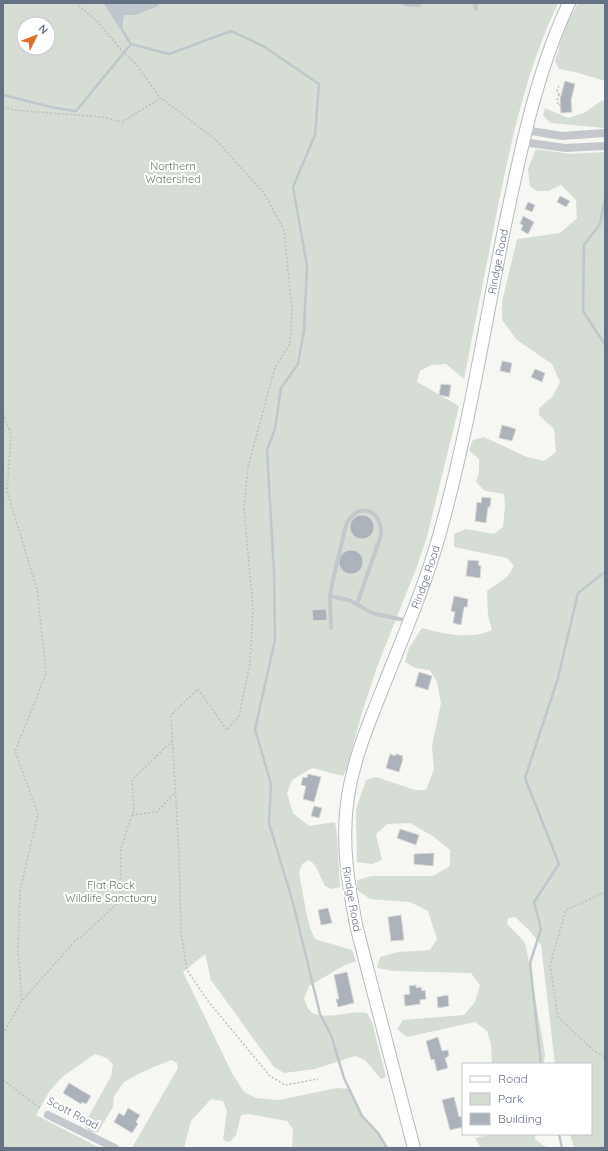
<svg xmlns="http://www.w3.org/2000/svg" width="608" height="1151" font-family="Quicksand,sans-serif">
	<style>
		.green { fill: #d6ddd4; fill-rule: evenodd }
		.water { fill: #bfc6cc }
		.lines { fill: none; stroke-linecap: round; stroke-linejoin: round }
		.stream { stroke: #bfc6cc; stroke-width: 2.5 }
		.building { fill: #acb2b9; stroke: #d7d8d6 }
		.secondary-casing { stroke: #b6babf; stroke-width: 14 }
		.path { stroke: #bebfc2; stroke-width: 1.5; stroke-dasharray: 2 2; stroke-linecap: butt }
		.lane { stroke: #c4c7cb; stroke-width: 4 }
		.street { stroke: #c4c7cb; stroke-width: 8 }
		.secondary { stroke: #fff; stroke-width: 12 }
		.labels { text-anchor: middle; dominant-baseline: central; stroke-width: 4; stroke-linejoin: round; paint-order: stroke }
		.park-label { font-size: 11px; fill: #667a65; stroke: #fff }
		.street-label { font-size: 11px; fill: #667283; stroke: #fff }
	</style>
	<rect width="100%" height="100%" fill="#f6f6f3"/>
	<!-- green -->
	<g class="green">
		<path d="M 3,3 L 558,3 C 525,73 510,146 495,221 C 485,274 474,327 464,379 L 446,364 L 431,365 L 420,371 L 417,382 L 459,406 L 427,537 L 416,569 L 377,667 L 361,716 L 346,771 L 343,776 L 312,768 L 292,780 L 287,793 L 293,813 L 309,826 L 335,822 L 337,835 L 340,887 L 331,889 L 325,886 L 315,865 L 309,860 L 302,864 L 299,873 L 306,911 L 310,928 L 315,939 L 352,950 L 356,961 L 345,965 L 309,986 L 304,999 C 306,1002 307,1007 309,1010 C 321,1023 352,1009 367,1013 L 372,1022 L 386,1077 L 381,1079 L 365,1060 L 355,1056 L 315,1069 L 284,1073 L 274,1067 L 211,980 L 205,954 L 183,972 L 232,1073 L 244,1092 L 256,1098 L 279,1100 L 337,1088 L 349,1089 L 362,1116 L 378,1133 L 387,1148 L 292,1148 L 293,1129 L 287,1121 L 249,1114 L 241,1115 L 236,1135 L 230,1142 L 223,1140 L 227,1111 L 223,1101 L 211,1099 L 191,1121 L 184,1148 L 132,1148 L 178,1068 L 177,1063 L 171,1060 L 142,1072 L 124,1082 L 114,1096 L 113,1107 L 98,1132 L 90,1132 L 84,1125 L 111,1076 L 113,1065 L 107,1058 L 95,1054 L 62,1077 L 49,1092 L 36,1115 L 100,1148 L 3,1148 ZM 24,24 L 48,24 L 48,48 L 24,48 Z"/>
		<polygon points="578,3 605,3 605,81 575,72 559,69 555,61 565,27"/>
		<polygon points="605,100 605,128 550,123 543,115 545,108 568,118 584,113 601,101"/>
		<path d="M 536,149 L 570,154 L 605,152 L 605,1148 L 574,1148 L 570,1134 L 591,1134 L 591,1064 L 555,1064 L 541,945 L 530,931 L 515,917 L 508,918 L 507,924 L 523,940 L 526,946 L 545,1054 L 544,1064 L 492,1064 L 491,1044 L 487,1031 L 475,1022 L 407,1037 L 397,1029 L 403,1020 L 464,1015 L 475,1002 L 480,985 L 471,973 L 394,971 L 377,968 L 380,957 L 399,952 L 430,950 L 437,939 L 428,911 L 410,902 L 370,899 L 356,889 L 357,880 L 372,876 L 433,876 L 450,866 L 450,850 L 434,837 L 410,823 L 387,824 L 376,834 L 382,860 L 372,864 L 357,862 L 356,809 L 366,780 L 376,777 L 415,790 L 426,790 L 434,769 L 432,746 L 441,703 L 437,682 L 430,670 L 415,668 L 405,662 L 409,648 L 422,628 C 444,634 471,640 492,630 L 488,615 L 487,591 L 507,577 L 514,566 L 507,558 L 454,547 L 454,534 L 466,529 L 494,534 L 503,527 L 505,506 L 504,494 L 485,491 L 476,482 L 479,472 L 479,459 L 469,450 L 473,440 L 484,437 L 527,457 L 544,461 L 556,452 L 554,429 L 539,415 L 539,408 L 553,396 L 560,382 L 552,364 L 517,340 L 502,320 L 502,302 L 517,239 L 560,233 L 577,218 L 576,200 L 561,185 L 548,191 L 537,191 L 530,186 L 528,169 Z"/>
		<polygon points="493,1134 535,1134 535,1139 544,1146 554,1148 481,1148 475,1138"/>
	</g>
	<!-- water -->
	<g class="water">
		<polygon points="105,3 157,3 159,6 135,15 124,15 122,31"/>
		<polygon points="399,3 422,3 420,7 406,6"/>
	</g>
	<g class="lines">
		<!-- stream -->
		<g class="stream">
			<polyline points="105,3 131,44 169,54 231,31 263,46 319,84 315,135 293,187 307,266 304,331 298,364 281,388 275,429 267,450 274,572 275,640 255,729 271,784 269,823 293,903 320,1014 331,1035 344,1078 362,1116 378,1133 387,1148"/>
			<polyline points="3,95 55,108 76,111 131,44"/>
			<polyline points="605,198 600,224 584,245 583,311 605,345"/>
			<polyline points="541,1064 530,963 541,929 534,902 559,864 525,778 558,678 578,593 605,572"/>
			<polyline points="559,1134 562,1148"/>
		</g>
	</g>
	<!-- building -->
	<g class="building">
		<polygon points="565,81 575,84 571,100 572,112 561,113 560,99"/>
		<polygon points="560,196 570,201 566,207 557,202"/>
		<polygon points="528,202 535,205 532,212 525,209"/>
		<polygon points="523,216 534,222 528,234 521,230 523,225 520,224"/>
		<polygon points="502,361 512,363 510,373 500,371"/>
		<polygon points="535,369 545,373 542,382 531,377"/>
		<polygon points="441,384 451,385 449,397 439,395"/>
		<polygon points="502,425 516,429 512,441 499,438"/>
		<polygon points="482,497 491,498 490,507 488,507 486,523 475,521 477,502 481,503"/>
		<circle cx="362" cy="527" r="12"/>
		<circle cx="351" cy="562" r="12"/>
		<polygon points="468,560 479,561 478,565 481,566 480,578 466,576"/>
		<polygon points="454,596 468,599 467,607 464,607 461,625 453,623 455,612 451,611"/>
		<polygon points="326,609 327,620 313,621 312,610"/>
		<polygon points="419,672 432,676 428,690 415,686"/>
		<polygon points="390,754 395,756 396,754 403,756 402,758 403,759 399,772 386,768"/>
		<polygon points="308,774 321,777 314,802 303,799 306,786 301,785 303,777 307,778"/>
		<polygon points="314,806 322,808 319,818 311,816"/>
		<polygon points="400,829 419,835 416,845 397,838"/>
		<polygon points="434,853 433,866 414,864 414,854"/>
		<polygon points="328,908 332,923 321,925 318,910"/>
		<polygon points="401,915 404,940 391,941 388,917"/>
		<polygon points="347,972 354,1003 338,1007 336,999 339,999 334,975"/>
		<polygon points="416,985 416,988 421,987 422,991 425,990 426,999 420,1000 420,1004 405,1006 404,995 410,994 409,986"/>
		<polygon points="448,995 449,1006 438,1008 437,997"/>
		<polygon points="438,1037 442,1051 448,1050 449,1056 445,1058 448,1068 437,1071 434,1059 431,1060 426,1041"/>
		<polygon points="69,1083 91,1096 86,1104 82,1102 81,1104 63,1093"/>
		<polygon points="454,1097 459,1117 461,1116 463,1127 450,1130 442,1100"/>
		<polygon points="128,1108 140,1115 136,1122 138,1124 132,1133 114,1122 119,1113 124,1116"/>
	</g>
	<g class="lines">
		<!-- secondary casing -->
		<g class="secondary-casing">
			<g id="secondary">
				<path id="s1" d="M 414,1148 L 357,929 C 348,885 341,841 348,796 C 354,758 368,725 382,690 C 402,639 424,589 439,536 C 468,434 484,329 505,225 C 521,149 536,73 569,3"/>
			</g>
		</g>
		<!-- path -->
		<g class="path">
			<polyline points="75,3 97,21 124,53 136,64 160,98"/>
			<polyline points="559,86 557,90 559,95"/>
			<polyline points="561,105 558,105 557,100 559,95 564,94"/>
			<polyline points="3,107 13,110 103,117 122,122 161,98 215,139 264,193 284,230 292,310 290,344 275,367 248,467 244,508 253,609 250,663 239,716 227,730 198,689 171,715 179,853 181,931 187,970 208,1001 270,1076 285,1085 318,1079"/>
			<polyline points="3,413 11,435 7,491 37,589 46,674 15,751 38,814 20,891 18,950 22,1001"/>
			<polyline points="132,815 157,812 175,792"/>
			<polyline points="605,892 566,910 550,965 558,1017 594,1051 605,1057"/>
			<polyline points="3,1034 22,1001 75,941 81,937 120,901 121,848 134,809 132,780 172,741"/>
			<polyline points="3,1080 41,1109"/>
		</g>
		<!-- lane -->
		<g class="lane">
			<polyline points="475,3 476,9"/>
			<polyline points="330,596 349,600 370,612 376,614 409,621"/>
			<path d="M 331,628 L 330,596 L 332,584 L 346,525 C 357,500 383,510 381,535 L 357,604"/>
		</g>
		<!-- street -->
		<g class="street">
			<polyline points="525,130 562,136 605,133"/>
			<polyline points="523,142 565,148 605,146"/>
			<polyline points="48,1115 115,1148"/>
		</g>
		<!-- secondary -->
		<use href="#secondary" class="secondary"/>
	</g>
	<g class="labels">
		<!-- park labels -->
		<g class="park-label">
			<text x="173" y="166">Northern<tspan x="173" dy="13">Watershed</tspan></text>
			<text x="111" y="885">Flat Rock<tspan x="111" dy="13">Wildlife Sanctuary</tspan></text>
		</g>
		<!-- street labels -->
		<g class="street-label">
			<text stroke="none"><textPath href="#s1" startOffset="917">Rindge Road</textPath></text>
			<text stroke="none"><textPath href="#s1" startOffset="593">Rindge Road</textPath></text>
			<text transform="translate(352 899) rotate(80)">Rindge Road</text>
			<text transform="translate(73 1113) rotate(28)">Scott Road</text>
		</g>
	</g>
	<!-- border -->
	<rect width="608" height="1151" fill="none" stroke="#667283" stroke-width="8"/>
	<!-- legend -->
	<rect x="462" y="1063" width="130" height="72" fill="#ffffff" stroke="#c2c7cd"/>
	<rect x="470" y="1076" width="20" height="6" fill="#ffffff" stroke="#c2c7cd"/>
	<text x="498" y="1083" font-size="12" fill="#667283">Road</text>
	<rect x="470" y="1093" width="20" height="12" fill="#d6ddd4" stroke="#c2c7cd"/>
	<text x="498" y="1103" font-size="12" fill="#667283">Park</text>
	<rect x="470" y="1113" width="20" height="12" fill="#acb2b9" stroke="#c2c7cd"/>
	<text x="498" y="1123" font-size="12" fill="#667283">Building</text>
	<!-- north arrow -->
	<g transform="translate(36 36) rotate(47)"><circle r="19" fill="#ffffff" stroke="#c2c7cd"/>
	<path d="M0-3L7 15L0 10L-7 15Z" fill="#dc6f2d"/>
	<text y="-6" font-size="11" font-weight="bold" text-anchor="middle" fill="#667283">N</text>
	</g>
</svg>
